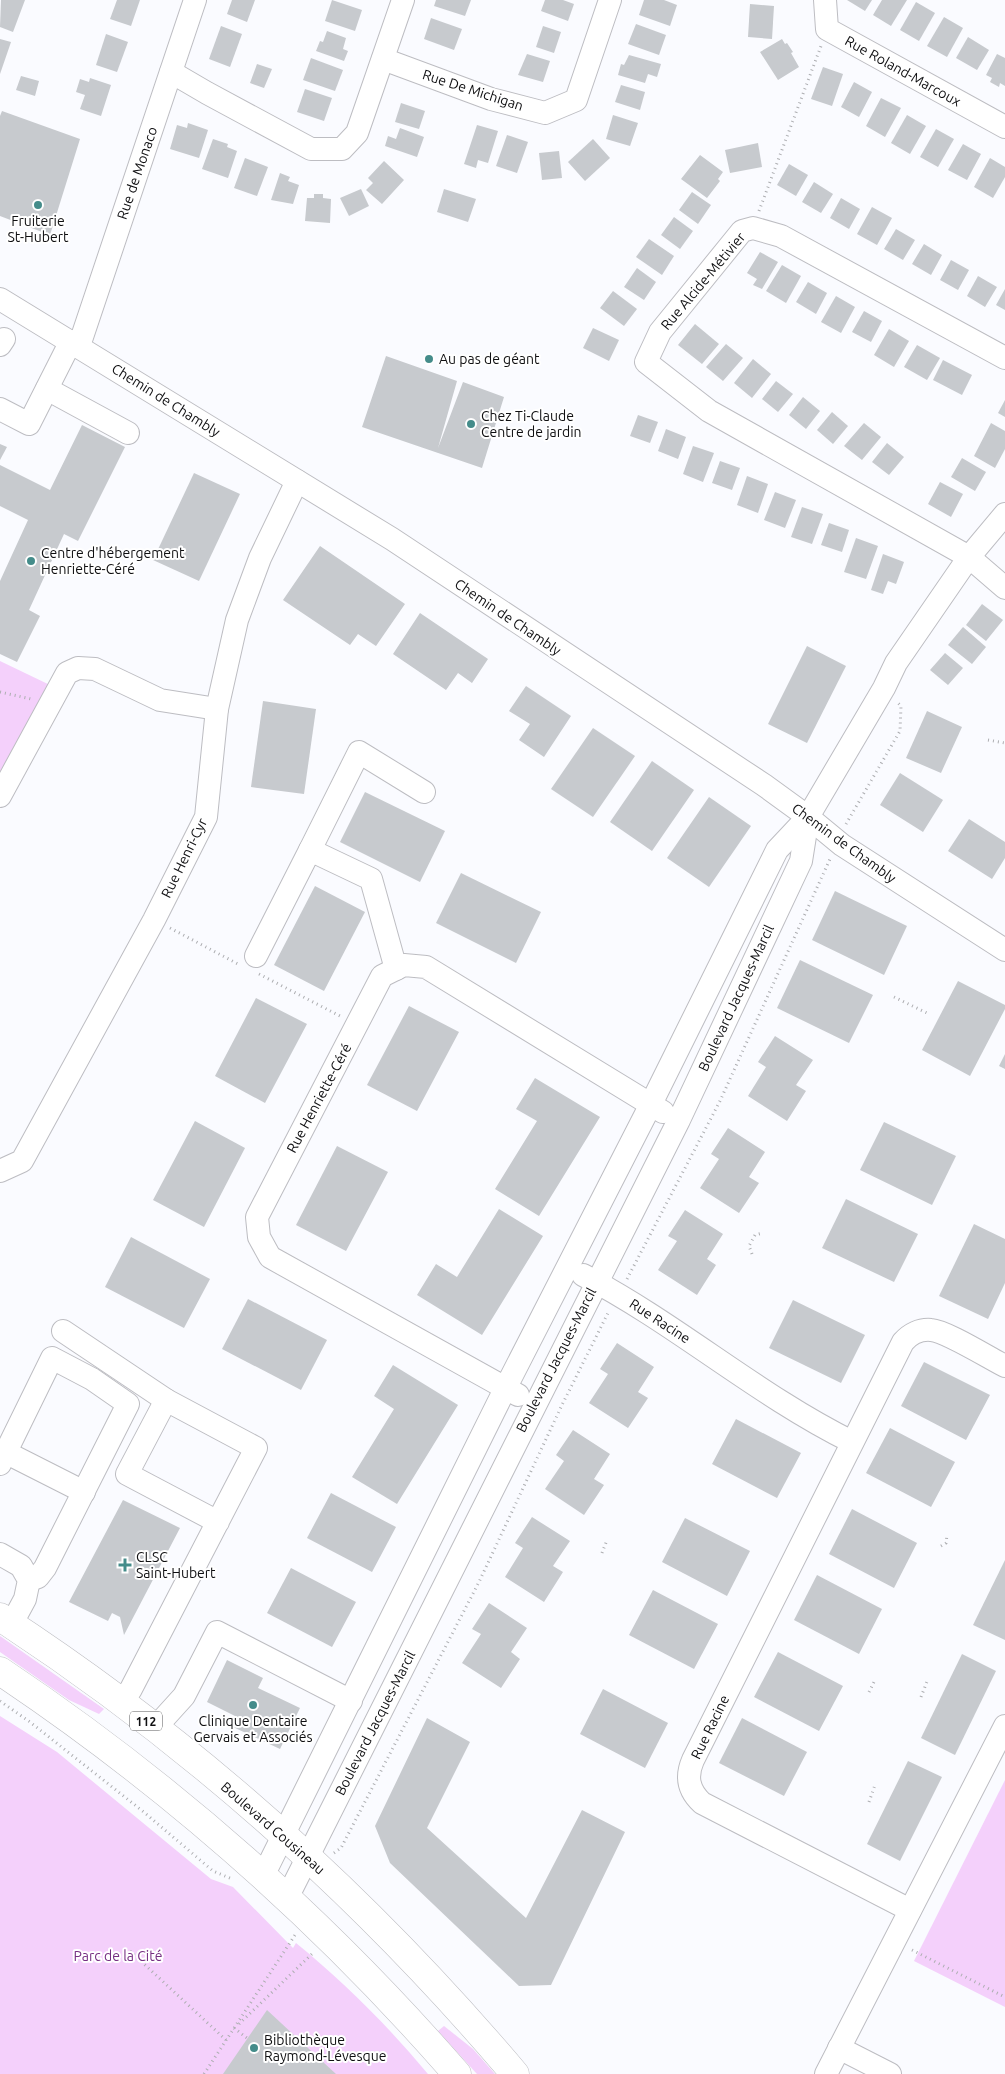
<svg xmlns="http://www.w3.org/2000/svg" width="1005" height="2074" font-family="Ubuntu,sans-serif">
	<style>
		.green { fill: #f4d0fb }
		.building { fill: #c7cace }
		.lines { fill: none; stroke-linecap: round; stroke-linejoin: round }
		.minor-casing { stroke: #bdbdc2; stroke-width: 24 }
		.major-casing { stroke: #bdbdc2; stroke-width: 29 }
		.path { stroke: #adaeb1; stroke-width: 3; stroke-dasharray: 1 4; stroke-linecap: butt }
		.minor { stroke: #fff; stroke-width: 22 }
		.major { stroke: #fff; stroke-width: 28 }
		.poi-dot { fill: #448c8a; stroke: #fff; stroke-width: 2 }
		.labels { text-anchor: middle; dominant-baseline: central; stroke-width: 4; stroke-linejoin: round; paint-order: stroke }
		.shield { fill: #fff; stroke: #575758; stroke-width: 1 }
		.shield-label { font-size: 12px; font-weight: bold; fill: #0f0f11 }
		.street-label { font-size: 14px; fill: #0f0f11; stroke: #fff }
		.poi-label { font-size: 14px; fill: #0f0f11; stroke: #fff; text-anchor: start }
		.park-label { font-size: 14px; fill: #752e82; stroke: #fff }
	</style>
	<rect width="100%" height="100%" fill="#fafbff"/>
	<!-- green -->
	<g class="green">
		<polygon points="0,661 52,686 0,777"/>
		<polygon points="0,1636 104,1709 99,1714 69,1700 0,1652"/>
		<path d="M 0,1716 L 57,1752 L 211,1879 L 233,1887 L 293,1948 L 296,1943 C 344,1982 388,2026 428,2074 L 0,2074 Z"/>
		<polygon points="1005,1780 1005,2007 914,1961"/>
		<polygon points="444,2026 473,2049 495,2074 477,2074 438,2031"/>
	</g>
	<!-- building -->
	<g class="building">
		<polygon points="1,0 25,0 13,32 0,27"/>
		<polygon points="117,0 140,0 131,26 110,19"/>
		<polygon points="232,0 255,0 247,22 227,14"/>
		<polygon points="332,0 362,10 355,31 325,21"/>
		<polygon points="436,0 471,0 465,16 434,6"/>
		<polygon points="545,0 563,0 574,4 568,21 541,11"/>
		<polygon points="644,0 664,0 677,5 670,26 639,15"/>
		<polygon points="847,0 872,0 865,11"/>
		<polygon points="882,0 907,0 891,26 873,15"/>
		<polygon points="916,2 935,13 919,41 900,30"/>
		<polygon points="750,4 774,6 772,39 748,37"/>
		<polygon points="944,17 963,28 947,57 927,46"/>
		<polygon points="431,18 462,29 454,50 424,39"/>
		<polygon points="636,24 666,35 659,55 628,44"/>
		<polygon points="221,26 242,34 230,67 209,59"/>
		<polygon points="543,26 561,32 554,53 536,47"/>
		<polygon points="327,31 346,38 343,49 348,51 344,61 316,51 320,41 323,42"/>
		<polygon points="106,34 128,42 117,72 96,65"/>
		<polygon points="968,37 989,50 977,70 956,58"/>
		<polygon points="0,39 11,42 0,74"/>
		<polygon points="782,39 785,44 787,43 793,52 791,53 799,67 778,80 760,52"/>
		<polygon points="527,54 550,61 543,82 518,75"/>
		<polygon points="997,54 1005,58 1005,86 1000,83 999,87 990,82 992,78 986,75"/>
		<polygon points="629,55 661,64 657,77 648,74 645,83 618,75 621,64 624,65"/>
		<polygon points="311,58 343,70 335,91 303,80"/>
		<polygon points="257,64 272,69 264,88 250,83"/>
		<polygon points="823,67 843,74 832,106 811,99"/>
		<polygon points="21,76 39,81 35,96 16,90"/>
		<polygon points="90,78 111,85 101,116 80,109 85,95 76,92 80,79 89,82"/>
		<polygon points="854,82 872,92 859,117 841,107"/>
		<polygon points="621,85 645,92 640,110 615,102"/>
		<polygon points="305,89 332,98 324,121 297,112"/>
		<polygon points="881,98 901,108 885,137 866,126"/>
		<polygon points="401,103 425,111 419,129 395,122"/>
		<polygon points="2,111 80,139 50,235 0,216 0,116"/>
		<polygon points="613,115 638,123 630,146 606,139"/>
		<polygon points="907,115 926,126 910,154 891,143"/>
		<polygon points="188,123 208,130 199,158 170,149 177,125 187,128"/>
		<polygon points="477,125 498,131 488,163 478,160 476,168 464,164"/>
		<polygon points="400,128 424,137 417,157 385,146 388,136 396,139"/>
		<polygon points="936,129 954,139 938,167 920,157"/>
		<polygon points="507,135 528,142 517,173 496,166"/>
		<polygon points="213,139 228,144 227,147 237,151 228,178 202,169"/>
		<polygon points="593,139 610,158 585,181 568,162"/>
		<polygon points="758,143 762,167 730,173 725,150"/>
		<polygon points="963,144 981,154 967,180 948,170"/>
		<polygon points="559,151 562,178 542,180 539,153"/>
		<polygon points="700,155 723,172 718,179 720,181 707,198 681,179"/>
		<polygon points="245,158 268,167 257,196 234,188"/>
		<polygon points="990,158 1005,167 1005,177 993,198 974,187"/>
		<polygon points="384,161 404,180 382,204 366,190 373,183 368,178"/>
		<polygon points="789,164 808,175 796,196 777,185"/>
		<polygon points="280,173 290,177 288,181 299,185 293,204 271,200"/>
		<polygon points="814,182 833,194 821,213 802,202"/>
		<polygon points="361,189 369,206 349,216 340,198"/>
		<polygon points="444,189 476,199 468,222 437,212"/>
		<polygon points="692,192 711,205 698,224 679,210"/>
		<polygon points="314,194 323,194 323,198 331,199 330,223 305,221 307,198 314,198"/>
		<polygon points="841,198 860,209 849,229 830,218"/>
		<polygon points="872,207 892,218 877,245 857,234"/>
		<polygon points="674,217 693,231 680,249 661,235"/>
		<polygon points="896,229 915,240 903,260 884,249"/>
		<polygon points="649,239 674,256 662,275 636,257"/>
		<polygon points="924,244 942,255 931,275 912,264"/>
		<polygon points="760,252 778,262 762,289 753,285 757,279 747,273"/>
		<polygon points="951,260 969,270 958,290 940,280"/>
		<polygon points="782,265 801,276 786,303 766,291"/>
		<polygon points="637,268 656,282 644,300 624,287"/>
		<polygon points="978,276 997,287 985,307 967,296"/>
		<polygon points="808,282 827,293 816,314 796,302"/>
		<polygon points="1005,289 1005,310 996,305"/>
		<polygon points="613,291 637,309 624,326 600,308"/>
		<polygon points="836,296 855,307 841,333 821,322"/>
		<polygon points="864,311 882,321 871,342 852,332"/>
		<polygon points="695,324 719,344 702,364 678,345"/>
		<polygon points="593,328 619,340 609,361 583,348"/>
		<polygon points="889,329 909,341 894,367 874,355"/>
		<polygon points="726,344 743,358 723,381 706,367"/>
		<polygon points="917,345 940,358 927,380 904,367"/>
		<polygon points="386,356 457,381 438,448 463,382 504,397 482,468 362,427"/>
		<polygon points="753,359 771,374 752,398 734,383"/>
		<polygon points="943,360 972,375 962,395 933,380"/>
		<polygon points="776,381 793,394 778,412 762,399"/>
		<polygon points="803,397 820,411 806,429 789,415"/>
		<polygon points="1005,400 1005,417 998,413"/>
		<polygon points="832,412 848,426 833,444 817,430"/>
		<polygon points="638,415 658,422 650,443 630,436"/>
		<polygon points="864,423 881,437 862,460 844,446"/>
		<polygon points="991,423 1005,431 1005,449 995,468 974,456"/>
		<polygon points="82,425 125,447 78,541 64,534 29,610 40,616 17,662 0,654 0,581 28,520 0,506 0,465 50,490"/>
		<polygon points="666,429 686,437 678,459 658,451"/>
		<polygon points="887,443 904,457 889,475 872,462"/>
		<polygon points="0,444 7,447 0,460"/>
		<polygon points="693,446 714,453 703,482 683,474"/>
		<polygon points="962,458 986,472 975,491 951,477"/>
		<polygon points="720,461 740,468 732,490 712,483"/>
		<polygon points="194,473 240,494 199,581 153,560"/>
		<polygon points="747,476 768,484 758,513 737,505"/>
		<polygon points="940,482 963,494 951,517 928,504"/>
		<polygon points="775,492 796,500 785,528 764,520"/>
		<polygon points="802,507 823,514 812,544 791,537"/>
		<polygon points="829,523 849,530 842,552 821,545"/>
		<polygon points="856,538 878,546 866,579 844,572"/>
		<polygon points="320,546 405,604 376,646 358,634 350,645 283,600"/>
		<polygon points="883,554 904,562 896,584 888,581 883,594 871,590"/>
		<polygon points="982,604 1003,620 986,641 966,625"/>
		<polygon points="420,613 488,659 472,683 458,673 446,690 393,654"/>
		<polygon points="963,627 986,647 972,664 948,645"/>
		<polygon points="807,646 846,666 807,743 768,724"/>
		<polygon points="945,653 963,668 948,685 930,670"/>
		<polygon points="526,686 571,716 544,757 519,740 530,724 509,711"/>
		<polygon points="263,701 316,709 304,794 251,787"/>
		<polygon points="927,711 962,727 941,773 906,758"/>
		<polygon points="593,728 635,756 593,817 551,789"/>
		<polygon points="652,761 694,790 652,851 610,822"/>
		<polygon points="900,773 943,800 923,832 880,805"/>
		<polygon points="365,792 445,831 420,882 340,842"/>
		<polygon points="709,797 751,826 709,887 667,858"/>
		<polygon points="969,819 1005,842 1005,858 992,879 948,851"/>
		<polygon points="461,873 541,912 516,963 436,923"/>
		<polygon points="315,886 365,912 324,991 274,965"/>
		<polygon points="835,891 907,926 884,975 812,940"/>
		<polygon points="800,960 873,995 849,1043 777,1008"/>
		<polygon points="958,981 1005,1005 1005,1009 970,1076 922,1050"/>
		<polygon points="256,998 307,1024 265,1103 215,1076"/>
		<polygon points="409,1006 459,1032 417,1111 367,1085"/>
		<polygon points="775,1036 813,1060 796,1085 806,1091 787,1121 748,1096 766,1067 758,1062"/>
		<polygon points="1005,1054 1005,1069 999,1066"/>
		<polygon points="535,1078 600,1117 539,1216 495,1189 537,1121 516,1109"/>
		<polygon points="195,1121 245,1148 204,1227 153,1200"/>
		<polygon points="884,1122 956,1156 932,1205 860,1170"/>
		<polygon points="728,1128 765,1152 749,1177 759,1183 739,1213 700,1188 719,1159 711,1154"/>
		<polygon points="337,1146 388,1172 346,1251 296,1225"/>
		<polygon points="846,1199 918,1234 894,1282 822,1248"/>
		<polygon points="499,1209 543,1236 482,1335 417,1295 436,1264 457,1277"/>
		<polygon points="685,1210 723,1234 707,1259 716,1265 697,1295 658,1270 677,1241 668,1236"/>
		<polygon points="974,1224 1005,1239 1005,1283 988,1319 939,1296"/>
		<polygon points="131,1237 210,1279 184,1328 105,1287"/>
		<polygon points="248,1299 327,1340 301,1390 222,1349"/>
		<polygon points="793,1300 865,1335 841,1383 769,1348"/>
		<polygon points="617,1343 654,1367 638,1392 648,1398 628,1428 589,1403 608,1374 600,1369"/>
		<polygon points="924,1362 990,1395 966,1440 901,1406"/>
		<polygon points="393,1365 458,1405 397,1504 352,1477 394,1409 374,1396"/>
		<polygon points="736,1419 801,1453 777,1498 712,1464"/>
		<polygon points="890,1428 955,1462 931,1507 866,1473"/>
		<polygon points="573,1430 610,1454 594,1479 604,1485 584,1515 545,1489 564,1461 556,1455"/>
		<polygon points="331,1493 396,1527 372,1572 307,1538"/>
		<polygon points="123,1500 180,1528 124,1635 120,1617 112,1613 108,1621 69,1602"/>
		<polygon points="852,1509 917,1543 894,1588 829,1554"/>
		<polygon points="532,1517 570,1541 553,1566 563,1572 544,1602 505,1577 523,1548 515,1543"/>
		<polygon points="685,1518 750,1551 727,1596 662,1562"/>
		<polygon points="1005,1560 1005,1640 973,1625"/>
		<polygon points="291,1568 356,1602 332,1647 267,1613"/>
		<polygon points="817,1575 882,1609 859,1654 794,1620"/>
		<polygon points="653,1590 718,1624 694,1669 629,1635"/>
		<polygon points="489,1603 527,1628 511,1652 520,1659 501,1688 462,1663 481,1634 472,1629"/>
		<polygon points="778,1652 843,1686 819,1731 754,1697"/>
		<polygon points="962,1654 996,1671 955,1755 921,1738"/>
		<polygon points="227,1660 263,1678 258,1688 300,1708 280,1749 233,1727 237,1717 207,1702"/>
		<polygon points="603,1689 668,1723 645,1768 580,1734"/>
		<polygon points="427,1718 470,1742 427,1828 526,1918 582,1810 625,1832 551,1985 519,1986 390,1863 375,1826"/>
		<polygon points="742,1718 807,1752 784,1796 719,1763"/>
		<polygon points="908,1761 942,1777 900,1861 867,1844"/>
		<polygon points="267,2010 336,2074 223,2074"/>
	</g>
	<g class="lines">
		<!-- minor casing -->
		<g class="minor-casing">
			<g id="minor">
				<polyline points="825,0 827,29 1005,127"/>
				<polyline points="383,59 491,99 545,113 576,100 610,0"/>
				<polyline points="171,72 207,93 311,149 342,149 357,133 403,0"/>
				<polyline points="0,299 392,539 764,785 808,817 842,845 1005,950"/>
				<polyline points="0,345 4,339"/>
				<polyline points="79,346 195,0"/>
				<polyline points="1005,358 781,236 753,228 742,231 660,332 646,362 709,411 969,557 1005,588"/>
				<polyline points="47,389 128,433"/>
				<polyline points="0,409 29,424 71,341"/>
				<polyline points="0,796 67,673 78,668 95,669 160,700 217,709"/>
				<polyline points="310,850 359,752 424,792"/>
				<polyline points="256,956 310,850 371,879 396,969"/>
				<polyline points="0,1171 22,1161 154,920 206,817 217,709 237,620 260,558 297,481"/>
				<path d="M 583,1275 C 677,1324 757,1395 852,1442"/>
				<polyline points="63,1331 166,1400"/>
				<polyline points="518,1395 270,1257 259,1237 257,1217 382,976 404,965 426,967 663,1112"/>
				<polyline points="5,1452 84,1492"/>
				<polyline points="0,1464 52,1358 92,1379 128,1404 45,1568 38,1577 29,1580"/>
				<polyline points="0,1554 21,1566 29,1580 25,1599 11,1625"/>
				<polyline points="122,1703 131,1689 256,1448 166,1400 127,1474 218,1522"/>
				<polyline points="155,1728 184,1696 217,1632 351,1701"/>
				<polyline points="263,1876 506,1387 650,1106 777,850 808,817 884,688 896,663 969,557 1005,514"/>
				<polyline points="287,1898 679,1120 801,861 808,817"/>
				<path d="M 910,1910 L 702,1803 C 688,1790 686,1776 693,1760 L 903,1342 C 910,1334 920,1329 931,1330 C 946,1331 989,1358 1005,1366"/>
				<polyline points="839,2048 890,2074"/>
				<polyline points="826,2074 1005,1726"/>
			</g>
		</g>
		<!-- major casing -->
		<g class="major-casing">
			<g id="major">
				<path d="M 0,1617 C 193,1743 366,1898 515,2074"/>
				<path d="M 0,1671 C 169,1784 323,1920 457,2074"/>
			</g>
		</g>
		<!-- path -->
		<g class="path">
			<polyline points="759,211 821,46"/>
			<polyline points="0,692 31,699"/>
			<polyline points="988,740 1005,743"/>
			<polyline points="846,824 900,731 901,706 897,702"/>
			<polyline points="170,928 238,964"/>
			<polyline points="259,974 340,1016"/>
			<polyline points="894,997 929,1014"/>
			<polyline points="752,1254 749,1246 755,1235 763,1233"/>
			<polyline points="627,1279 720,1101 830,859"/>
			<polyline points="941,1546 946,1543 947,1535"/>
			<polyline points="602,1553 607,1540"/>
			<polyline points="869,1692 875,1680"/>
			<polyline points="921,1697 928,1679"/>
			<polyline points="0,1701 30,1722 145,1813 213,1871 232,1879"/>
			<polyline points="869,1802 875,1785"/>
			<polyline points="334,1853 341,1848 479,1582 562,1405 609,1311"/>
			<polyline points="912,1950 1005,1997"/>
			<polyline points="130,1951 226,2040"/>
			<polyline points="239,2024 314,1952"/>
			<polyline points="234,2028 247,2038"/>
			<polyline points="204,2074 295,1935"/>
		</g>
		<!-- minor -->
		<use href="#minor" class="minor"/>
		<!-- major -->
		<use href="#major" class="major"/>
	</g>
	<!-- markers -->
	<g class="poi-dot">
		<circle cx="38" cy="205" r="5"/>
		<circle cx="429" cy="359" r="5"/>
		<circle cx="471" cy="424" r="5"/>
		<circle cx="31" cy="561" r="5"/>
		<path d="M122.5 1557.5h5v5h5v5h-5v5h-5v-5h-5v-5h5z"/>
		<circle cx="253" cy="1705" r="5"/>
		<circle cx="254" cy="2048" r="5"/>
	</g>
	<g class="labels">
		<!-- shield labels -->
		<rect class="shield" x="130" y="1711.5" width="32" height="19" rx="4"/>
		<g class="shield-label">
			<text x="146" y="1721">112</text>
		</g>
		<!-- street labels -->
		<g class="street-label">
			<text transform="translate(903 71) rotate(29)">Rue Roland-Marcoux</text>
			<text transform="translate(473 90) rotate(18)">Rue De Michigan</text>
			<text transform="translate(137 173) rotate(-71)">Rue de Monaco</text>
			<text transform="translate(703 281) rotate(-50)">Rue Alcide-Métivier</text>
			<text transform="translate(166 400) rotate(32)">Chemin de Chambly</text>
			<text transform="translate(508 617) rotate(34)">Chemin de Chambly</text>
			<text transform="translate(844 843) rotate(36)">Chemin de Chambly</text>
			<text transform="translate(184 858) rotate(-64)">Rue Henri-Cyr</text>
			<text transform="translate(736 998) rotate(-65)">Boulevard Jacques-Marcil</text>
			<text transform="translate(319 1098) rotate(-62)">Rue Henriette-Céré</text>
			<text transform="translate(660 1321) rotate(33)">Rue Racine</text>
			<text transform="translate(556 1360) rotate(-63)">Boulevard Jacques-Marcil</text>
			<text transform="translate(375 1723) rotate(-63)">Boulevard Jacques-Marcil</text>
			<text transform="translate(710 1727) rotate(-64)">Rue Racine</text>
			<text transform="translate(273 1828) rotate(41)">Boulevard Cousineau</text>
		</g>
		<!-- poi labels -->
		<g class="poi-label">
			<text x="38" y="221" text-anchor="middle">Fruiterie<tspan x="38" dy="16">St-Hubert</tspan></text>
			<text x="439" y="359">Au pas de géant</text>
			<text x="481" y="416">Chez Ti-Claude<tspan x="481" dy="16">Centre de jardin</tspan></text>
			<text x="41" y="553">Centre d'hébergement<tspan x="41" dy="16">Henriette-Céré</tspan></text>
			<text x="136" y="1557">CLSC<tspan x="136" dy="16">Saint-Hubert</tspan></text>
			<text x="253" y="1721" text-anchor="middle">Clinique Dentaire<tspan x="253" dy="16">Gervais et Associés</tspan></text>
			<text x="264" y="2040">Bibliothèque<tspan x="264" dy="16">Raymond-Lévesque</tspan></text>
		</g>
		<!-- park labels -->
		<g class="park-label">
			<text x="118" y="1956">Parc de la Cité</text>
		</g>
	</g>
</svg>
